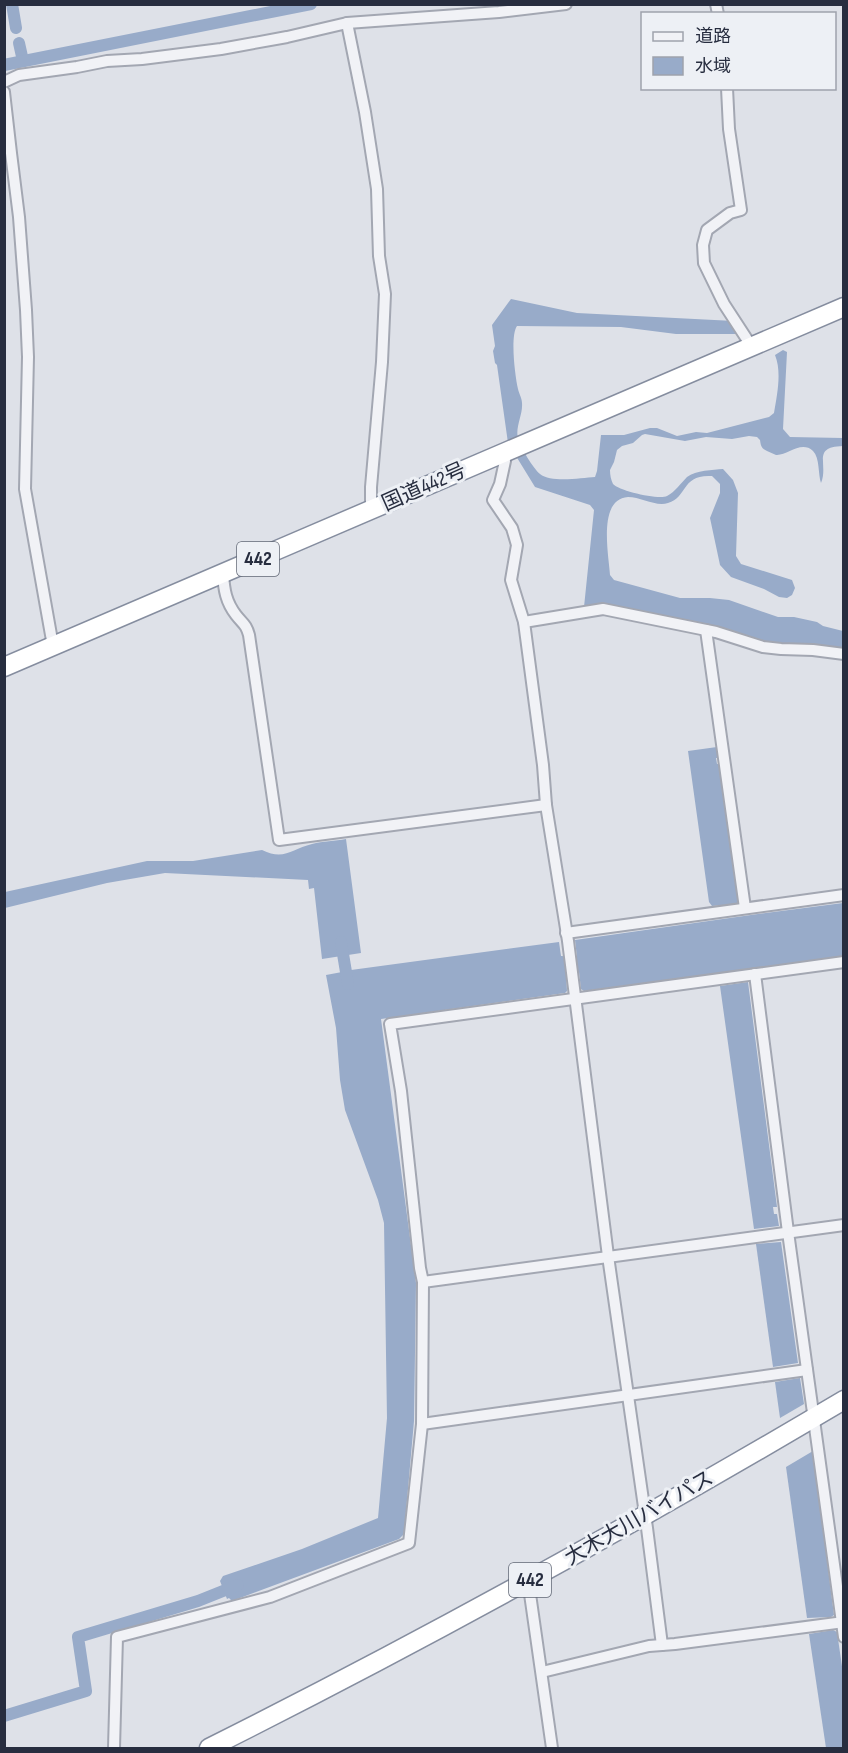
<svg xmlns="http://www.w3.org/2000/svg" width="848" height="1753" font-family="'Sofia Sans Condensed','Noto Sans JP',sans-serif">
	<style>
		.water { fill: #98abc9 }
		.lines { fill: none; stroke-linecap: round; stroke-linejoin: round }
		.canal { stroke: #98abc9; stroke-width: 12 }
		.street-casing { stroke: #a3a7b2; stroke-width: 14 }
		.highway-casing { stroke: #858d9f; stroke-width: 21 }
		.street { stroke: #f1f2f6; stroke-width: 10 }
		.highway { stroke: #fff; stroke-width: 18 }
		.labels { text-anchor: middle; dominant-baseline: central; stroke-width: 6; stroke-linejoin: round; paint-order: stroke }
		.shield { fill: #edf0f5; stroke: #626876; stroke-width: 1.5 }
		.shield-label { font-size: 20px; font-weight: bold; fill: #272d3f }
		.street-label { font-size: 21px; fill: #272d3f; stroke: #edf0f5 }
	</style>
	<rect width="100%" height="100%" fill="#dee1e8"/>
	<!-- water -->
	<g class="water">
		<path d="M 511,299 L 577,313 L 734,321 L 741,334 L 676,334 L 621,327 L 517,326 C 510,336 515,376 518,389 C 519,394 522,398 522,403 C 523,415 515,426 518,439 C 521,448 533,468 540,474 C 551,483 581,478 595,477 L 597,471 L 601,435 L 624,435 L 650,428 L 657,428 L 677,436 L 696,432 L 707,433 L 769,417 L 774,413 C 777,395 782,372 775,355 L 783,350 L 787,352 L 783,429 L 790,437 L 843,438 L 843,446 C 811,447 829,464 821,483 C 818,475 820,458 813,451 C 801,440 787,456 776,455 C 773,454 770,452 767,451 C 761,448 761,446 760,440 L 757,437 L 749,436 L 732,439 L 706,437 L 685,441 L 645,434 L 642,435 L 633,443 L 622,446 L 617,450 L 614,462 L 610,470 C 610,475 611,480 613,484 C 619,491 659,500 667,496 C 675,492 681,483 687,477 C 696,470 713,470 723,469 L 733,480 L 738,493 L 736,556 L 741,564 L 792,580 L 795,588 L 792,595 L 787,598 L 779,597 L 764,589 L 731,577 L 720,565 L 710,518 L 720,493 L 720,484 L 712,476 C 681,474 688,497 668,503 C 656,507 641,497 628,497 C 597,499 609,556 610,575 L 614,580 L 680,598 L 710,598 L 729,600 L 778,617 L 794,617 L 817,622 L 823,626 L 843,631 L 843,649 L 764,642 L 706,624 L 608,604 L 584,607 L 594,510 L 590,505 L 535,487 L 508,443 L 497,365 L 495,363 L 493,351 L 495,346 L 492,325 Z"/>
		<polygon points="717,747 718,758 716,758 717,764 720,764 738,902 736,904 712,906 709,902 688,751"/>
		<path d="M 346,839 L 361,953 L 322,959 L 314,888 L 309,889 L 308,880 L 165,873 L 107,883 L 5,908 L 5,892 L 147,861 L 193,861 L 262,850 C 284,861 292,849 312,844 C 323,841 335,841 346,839 Z"/>
		<polygon points="843,903 843,956 584,991 581,989 579,972 566,974 567,991 565,993 381,1019 416,1283 414,1421 404,1534 399,1539 232,1601 229,1598 227,1599 220,1581 223,1576 302,1549 378,1518 387,1418 384,1223 378,1200 345,1110 340,1080 336,1028 326,975 342,972 342,969 349,968 351,970 559,942 561,956 577,957 575,940 758,914"/>
		<polygon points="748,982 777,1207 773,1207 774,1214 777,1214 779,1226 754,1229 720,986"/>
		<polygon points="781,1242 798,1363 773,1367 756,1244"/>
		<polygon points="800,1378 804,1404 780,1418 775,1382"/>
		<polygon points="813,1451 834,1615 831,1617 807,1618 786,1467"/>
		<polygon points="833,1630 837,1632 844,1680 843,1748 826,1748 809,1634"/>
	</g>
	<g class="lines">
		<!-- canal -->
		<g class="canal">
			<polyline points="12,4 16,28"/>
			<polyline points="19,43 23,61"/>
			<polyline points="4,65 311,4"/>
			<polyline points="341,942 348,984"/>
			<polyline points="4,1716 86,1691 78,1637 198,1601 238,1585"/>
		</g>
		<!-- street casing -->
		<g class="street-casing">
			<g id="street">
				<polyline points="716,4 718,14"/>
				<polyline points="347,23 365,112 377,189 379,256 385,294 382,362 371,487 371,511"/>
				<polyline points="4,82 19,75 77,67 107,61 142,59 221,49 287,37 347,23 499,12 566,4"/>
				<polyline points="727,88 729,129 741,210 730,213 707,230 703,245 704,263 724,304 752,347"/>
				<polyline points="4,92 11,153 19,217 26,310 28,357 25,489 53,646"/>
				<polyline points="499,454 505,461 500,484 493,500 512,528 517,545 511,580 524,622 543,765 546,805 568,941 608,1256 647,1528 662,1645"/>
				<path d="M 223,574 C 224,590 226,602 236,615 C 243,624 246,624 249,635 L 279,840 L 546,805"/>
				<polyline points="524,622 603,609 716,632 763,647 781,649 813,650 844,654"/>
				<polyline points="706,630 745,908"/>
				<polyline points="566,933 844,895"/>
				<polyline points="755,974 788,1232 844,1637"/>
				<polyline points="423,1282 844,1225"/>
				<polyline points="422,1424 807,1370"/>
				<polyline points="530,1594 552,1748"/>
				<polyline points="542,1672 649,1646 675,1644 844,1622"/>
				<polyline points="114,1748 117,1637 270,1597 409,1543 422,1424 423,1282 420,1268 401,1091 390,1024 844,962"/>
			</g>
		</g>
		<!-- highway casing -->
		<g class="highway-casing">
			<g id="highway">
				<polyline points="4,667 844,307"/>
				<path d="M 209,1748 C 425,1640 636,1523 844,1400"/>
			</g>
		</g>
		<!-- street -->
		<use href="#street" class="street"/>
		<!-- highway -->
		<use href="#highway" class="highway"/>
	</g>
	<g class="labels">
		<!-- shield labels -->
		<g class="shield">
			<rect x="237" y="542" width="42" height="34" rx="4.5"/>
			<rect x="509" y="1563" width="42" height="34" rx="4.5"/>
		</g>
		<g class="shield-label">
			<text x="258" y="559">442</text>
			<text x="530" y="1580">442</text>
		</g>
		<!-- street labels -->
		<g class="street-label">
			<text transform="translate(424 487) rotate(-24)">国道442号</text>
			<text transform="translate(639 1518) rotate(-30)">大木大川バイパス</text>
		</g>
	</g>
	<!-- border -->
	<rect width="848" height="1753" fill="none" stroke="#272d3f" stroke-width="12"/>
	<!-- legend -->
	<rect x="641" y="12" width="195" height="78" fill="#edf0f5" stroke="#9ea2ac" stroke-width="1.5"/>
	<rect x="653" y="32" width="30" height="9" fill="#f1f2f6" stroke="#9ea2ac" stroke-width="1.5"/>
	<text x="695" y="42" font-size="18" fill="#272d3f">道路</text>
	<rect x="653" y="57" width="30" height="18" fill="#98abc9" stroke="#9ea2ac" stroke-width="1.5"/>
	<text x="695" y="72" font-size="18" fill="#272d3f">水域</text>
</svg>
